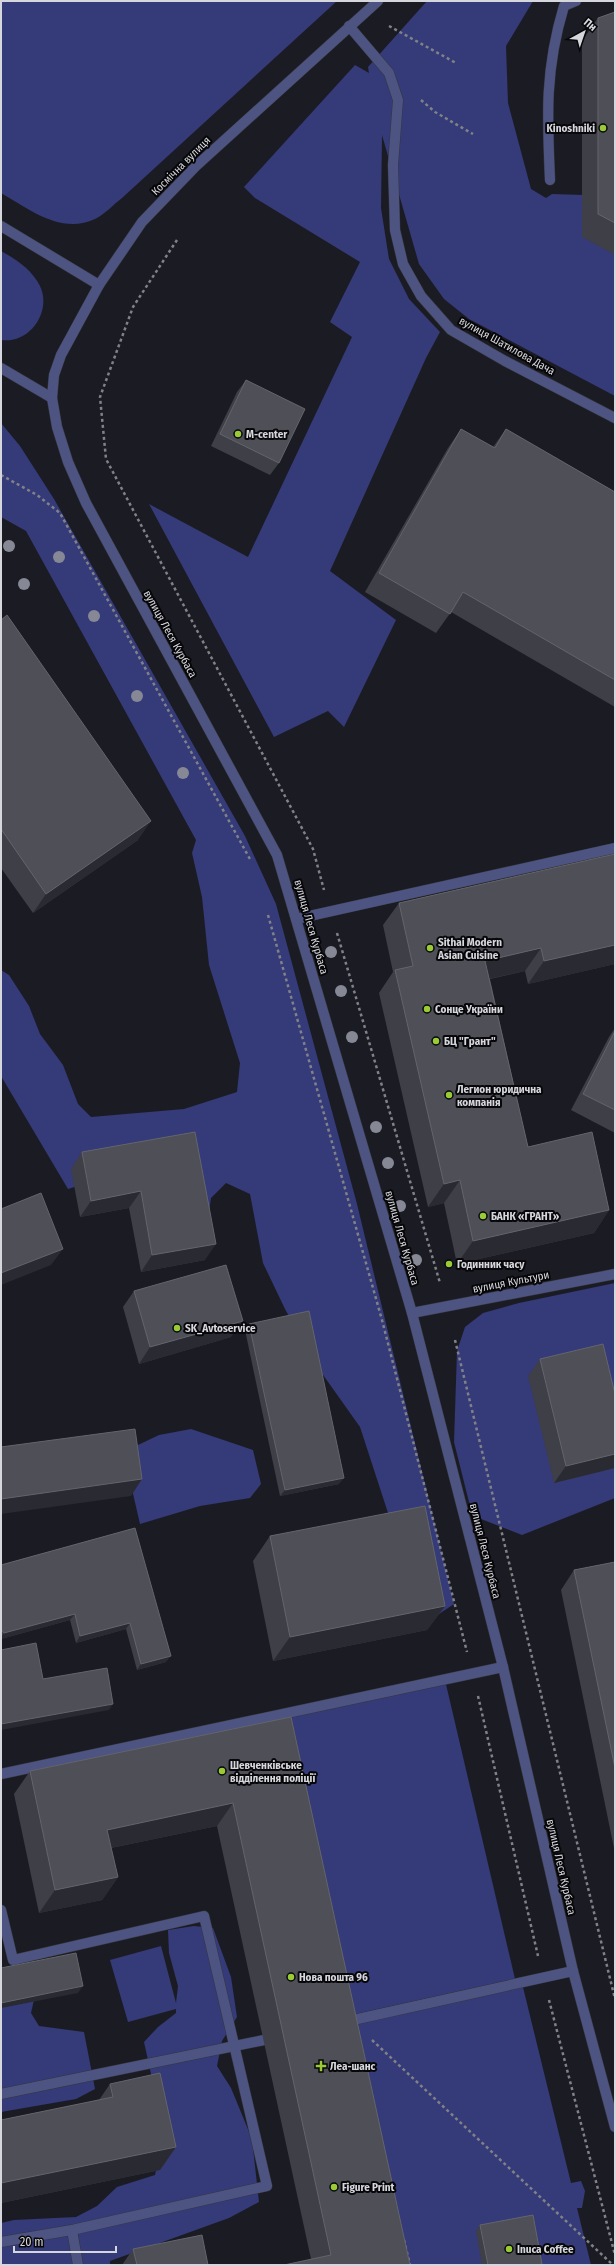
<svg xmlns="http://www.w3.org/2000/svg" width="616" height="2266" font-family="'Fira Sans Condensed',sans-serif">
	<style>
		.green { fill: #353a78 }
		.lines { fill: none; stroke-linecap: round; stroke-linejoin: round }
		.minor-casing { stroke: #35363d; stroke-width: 11 }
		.path { stroke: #818288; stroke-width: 2.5; stroke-dasharray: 3 3; stroke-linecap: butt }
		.minor { stroke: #4d5481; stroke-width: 10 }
		.tree { fill: #868896 }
		.wall { fill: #3e3f47 }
		.shaded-wall { fill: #292a32 }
		.building { fill: #4f5057; stroke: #64656c }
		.poi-dot { fill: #99cb36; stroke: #07070a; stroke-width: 1.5 }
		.labels { text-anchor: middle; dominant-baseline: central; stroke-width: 4; stroke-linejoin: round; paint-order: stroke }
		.poi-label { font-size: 11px; font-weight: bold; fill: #d6d7dc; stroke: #07070a; text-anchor: start }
		.street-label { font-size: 11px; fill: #d6d7dc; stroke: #07070a }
	</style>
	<rect width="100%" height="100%" fill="#1b1c23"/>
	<!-- green -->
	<g class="green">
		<path d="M 1,1 L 337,1 L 122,198 C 114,204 105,214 95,219 C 61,235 29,209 1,193 Z"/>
		<polygon points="427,1 533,1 506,46 508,103 531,189 546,198 552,194 615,196 615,396 469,319 444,299 419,264 382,135 381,208 389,259 409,299 440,332 426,358 330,571 396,620 344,727 328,711 274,737 149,504 248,557 352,337 330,322 360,262 255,198 244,187 355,65 369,73 368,67"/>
		<path d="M 1,251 C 17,260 31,269 40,286 C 52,311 30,344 1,340 Z"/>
		<polygon points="1,423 20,446 54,499 245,836 276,904 357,1204 454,1604 430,1620 390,1519 360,1427 316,1365 285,1309 263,1263 250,1194 226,1183 211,1198 208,1220 126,1171 68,1189 1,1076 1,970 9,975 29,1006 40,1034 63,1065 78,1104 91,1117 184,1109 237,1092 240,1063 209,965 202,897 192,853 196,840 26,531 1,517"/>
		<polygon points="615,1283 615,1498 522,1535 481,1519 469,1502 454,1442 457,1351 465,1327 483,1313 519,1303"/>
		<polygon points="191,1429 253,1450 261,1484 250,1498 200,1506 140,1524 128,1472 138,1445 159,1435"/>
		<polygon points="445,1680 515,1979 351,2015 288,1713"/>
		<polygon points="194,1926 213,1928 231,1977 237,2017 222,2041 217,2066 231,2088 252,2139 259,2202 229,2218 110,2261 110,2265 1,2265 1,2223 14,2220 76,2217 97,2206 117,2187 155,2175 161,2145 153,2083 144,2042 158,2027 176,2013 176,2009 128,2022 110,1960 161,1946 176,2003 178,1986 169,1953 168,1930"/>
		<polygon points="1,1970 38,1982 31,2013 39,2026 84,2032 95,2089 76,2099 1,2112"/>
		<polygon points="521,1979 571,2183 581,2181 585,2191 582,2208 577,2208 591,2265 410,2265 350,2020"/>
	</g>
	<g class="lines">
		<!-- minor casing -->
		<g class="minor-casing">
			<g id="minor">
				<polyline points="378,1 196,166 142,222 99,285 61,355 54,375 52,398 57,427 68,462 86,503 277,855 412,1313 503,1667 573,1971 615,2127"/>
				<polyline points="349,26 389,73 398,100 393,165 395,230 403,264 421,296 451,330 505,361 615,418"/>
				<path d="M 550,180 C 547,115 545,69 564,6 L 576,1"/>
				<polyline points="1,226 99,285"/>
				<polyline points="1,368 52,398"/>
				<polyline points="296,919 615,848"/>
				<polyline points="412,1313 615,1274"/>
				<polyline points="1,1774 503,1667"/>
				<polyline points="1,1910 13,1960 204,1916 267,2186 72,2230 1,2242"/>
				<polyline points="344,2022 573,1971"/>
				<polyline points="1,2094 264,2040"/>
				<polyline points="72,2230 78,2265"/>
			</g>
		</g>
		<!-- path -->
		<g class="path">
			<polyline points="389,26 456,63"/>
			<polyline points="421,100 435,112 473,134"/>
			<polyline points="177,240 133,307 100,397 106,459 313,849 324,890"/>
			<polyline points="1,475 37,495 60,513 251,861"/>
			<polyline points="268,915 382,1320 467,1652"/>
			<polyline points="337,933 440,1283"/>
			<polyline points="455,1340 615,1999"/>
			<polyline points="478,1696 538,1956"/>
			<polyline points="549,2000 615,2255"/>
			<polyline points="372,2040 613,2265"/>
			<polyline points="404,2240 410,2265"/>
		</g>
		<!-- minor -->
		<use href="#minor" class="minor"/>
	</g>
	<!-- trees -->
	<g class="tree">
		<circle cx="9" cy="546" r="6"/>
		<circle cx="59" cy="557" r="6"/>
		<circle cx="24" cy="584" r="6"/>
		<circle cx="94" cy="616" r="6"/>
		<circle cx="137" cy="696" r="6"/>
		<circle cx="183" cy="773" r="6"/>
		<circle cx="331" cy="952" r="6"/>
		<circle cx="341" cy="991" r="6"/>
		<circle cx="352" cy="1037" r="6"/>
		<circle cx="376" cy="1127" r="6"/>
		<circle cx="388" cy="1163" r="6"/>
		<circle cx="400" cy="1206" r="6"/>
		<circle cx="416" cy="1260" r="6"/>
	</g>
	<!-- wall -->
	<g class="wall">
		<polygon points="615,12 615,255 582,237 582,41 598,18"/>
		<polygon points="246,380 279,463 270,475 211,446 237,392"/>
		<polygon points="461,429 493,447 506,429 615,492 615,707 451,612 436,633 365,592 448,448"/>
		<polygon points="1,620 138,840 33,913 1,868"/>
		<polygon points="399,903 615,964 528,984 525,971 490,979 528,1147 609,1210 594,1233 457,1264 444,1203 428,1207 379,993 393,972 383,925"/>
		<polygon points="615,1028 615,1133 571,1110 609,1037"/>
		<polygon points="195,1132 205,1260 141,1272 129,1208 80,1217 71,1169 82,1152"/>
		<polygon points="134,1291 231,1337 139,1364 123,1307"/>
		<polygon points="249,1324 339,1484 280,1496 245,1330"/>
		<polygon points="540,1359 615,1394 615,1468 554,1483 528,1376"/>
		<polygon points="135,1528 166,1662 137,1670 126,1629 76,1643 70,1620 1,1639 1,1565"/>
		<polygon points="270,1536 445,1606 427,1630 273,1661 253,1561"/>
		<polygon points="615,1562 615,1853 561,1590 574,1570"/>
		<polygon points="291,1717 410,2265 311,2259 217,1826 111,1848 118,1877 102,1900 39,1913 14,1794 30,1771"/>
		<polygon points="110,2084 176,2147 160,2170 1,2203 1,2120 99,2100"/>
		<polygon points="480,2225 542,2264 542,2265 482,2265 476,2231"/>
		<polygon points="133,2249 208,2265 122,2265"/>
	</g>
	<!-- shaded-wall -->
	<g class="shaded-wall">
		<polygon points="151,821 138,840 33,913 46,894"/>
		<polygon points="615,945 615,964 528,984 544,961"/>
		<polygon points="541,948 525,971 469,983 485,961"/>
		<polygon points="460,1180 444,1203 428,1207 444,1184"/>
		<polygon points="141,1191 129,1208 80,1217 91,1201"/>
		<polygon points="609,1210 594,1233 457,1264 473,1241"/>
		<polygon points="216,1244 205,1260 141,1272 152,1255"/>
		<polygon points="63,1249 51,1265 1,1285 1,1273"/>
		<polygon points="243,1321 231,1337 139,1364 150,1347"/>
		<polygon points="615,1454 615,1468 554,1483 566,1466"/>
		<polygon points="344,1478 339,1484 280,1496 285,1490"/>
		<polygon points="142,1479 131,1496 1,1514 1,1499"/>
		<polygon points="445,1606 427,1630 273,1661 290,1637"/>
		<polygon points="75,1614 70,1620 1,1639 1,1637 4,1633"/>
		<polygon points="130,1623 126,1629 76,1643 80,1636"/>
		<polygon points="171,1656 166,1662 137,1670 141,1664"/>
		<polygon points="113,1704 109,1710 1,1730 1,1724"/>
		<polygon points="233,1803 217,1826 91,1852 107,1830"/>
		<polygon points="118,1877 102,1900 39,1913 55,1890"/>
		<polygon points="83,1986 78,1993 1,2008 1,2003"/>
		<polygon points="176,2147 160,2170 1,2203 1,2183"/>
	</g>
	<!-- building -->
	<g class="building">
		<polygon points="615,12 615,223 598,214 598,18"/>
		<polygon points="246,380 305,409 279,463 220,434"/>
		<polygon points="461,429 495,448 506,429 615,492 615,680 463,592 450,614 379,573"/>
		<polygon points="7,615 151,821 46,894 1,829 1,620"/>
		<polygon points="615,854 615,945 544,961 541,948 485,961 528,1147 592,1132 609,1210 473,1241 460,1180 444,1184 395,970 413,966 399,903"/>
		<polygon points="615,1031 615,1110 583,1094"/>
		<polygon points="195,1132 216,1244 152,1255 141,1191 91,1201 82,1152"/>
		<polygon points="41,1193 63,1249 1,1273 1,1209"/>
		<polygon points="226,1265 243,1321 150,1347 134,1291"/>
		<polygon points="309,1311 344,1478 285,1490 249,1324"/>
		<polygon points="603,1344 615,1394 615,1454 566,1466 540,1359"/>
		<polygon points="135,1429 142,1479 1,1499 1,1447"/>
		<polygon points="425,1506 445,1606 290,1637 270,1536"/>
		<polygon points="135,1528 171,1656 141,1664 130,1623 80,1636 75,1614 4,1633 1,1629 1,1565"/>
		<polygon points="615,1562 615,1768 574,1570"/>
		<polygon points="36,1643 43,1679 107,1668 113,1704 1,1724 1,1650"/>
		<polygon points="291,1717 410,2265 284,2265 331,2255 233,1803 107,1830 118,1877 55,1890 30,1771"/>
		<polygon points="76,1953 83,1986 1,2003 1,1968"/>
		<polygon points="160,2073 176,2147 1,2183 1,2120 113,2097 110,2084"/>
		<polygon points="533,2215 542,2264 536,2265 488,2265 480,2225"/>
		<polygon points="202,2235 208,2265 137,2265 133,2249"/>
	</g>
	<!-- markers -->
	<g class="poi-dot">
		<circle cx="603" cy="128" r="4"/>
		<circle cx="238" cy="434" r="4"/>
		<circle cx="430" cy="948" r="4"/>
		<circle cx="427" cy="1009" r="4"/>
		<circle cx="436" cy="1041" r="4"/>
		<circle cx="449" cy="1095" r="4"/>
		<circle cx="483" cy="1216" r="4"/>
		<circle cx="449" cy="1264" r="4"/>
		<circle cx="177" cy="1328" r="4"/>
		<circle cx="222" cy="1771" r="4"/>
		<circle cx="291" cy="1977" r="4"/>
		<path d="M319 2060h4v4h4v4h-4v4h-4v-4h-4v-4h4z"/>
		<circle cx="334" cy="2187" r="4"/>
		<circle cx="509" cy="2249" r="4"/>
	</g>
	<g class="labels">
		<!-- poi labels -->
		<g class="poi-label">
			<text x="595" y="128" text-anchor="end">Kinoshniki</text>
			<text x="246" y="434">M-center</text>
			<text x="438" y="942">Sithai Modern<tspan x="438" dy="13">Asian Cuisine</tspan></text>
			<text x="435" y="1009">Сонце України</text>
			<text x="444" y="1041">БЦ "Грант"</text>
			<text x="457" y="1089">Легион юридична<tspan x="457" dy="13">компанія</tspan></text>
			<text x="491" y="1216">БАНК «ГРАНТ»</text>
			<text x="457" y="1264">Годинник часу</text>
			<text x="185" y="1328">SK_Avtoservice</text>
			<text x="230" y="1765">Шевченківське<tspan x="230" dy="13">відділення поліції</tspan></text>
			<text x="299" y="1977">Нова пошта 96</text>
			<text x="330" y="2066">Леа-шанс</text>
			<text x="342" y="2187">Figure Print</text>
			<text x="517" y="2249">Inuca Coffee</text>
		</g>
		<!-- street labels -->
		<g class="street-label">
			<text transform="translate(181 166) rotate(-45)">Космічна вулиця</text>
			<text transform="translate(507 346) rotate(29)">вулиця Шатилова Дача</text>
			<text transform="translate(170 634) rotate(61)">вулиця Леся Курбаса</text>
			<text transform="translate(311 927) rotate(74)">вулиця Леся Курбаса</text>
			<text transform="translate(402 1238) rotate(74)">вулиця Леся Курбаса</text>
			<text transform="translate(511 1282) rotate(-11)">вулиця Культури</text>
			<text transform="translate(485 1551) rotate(76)">вулиця Леся Курбаса</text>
			<text transform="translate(561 1867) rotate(77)">вулиця Леся Курбаса</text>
		</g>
	</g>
	<!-- border -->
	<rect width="616" height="2266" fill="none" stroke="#d6d7dc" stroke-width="4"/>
	<!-- north arrow -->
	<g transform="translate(584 32) rotate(40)" stroke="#07070a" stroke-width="3" paint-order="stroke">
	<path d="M0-3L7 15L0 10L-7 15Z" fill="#d6d7dc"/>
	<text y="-6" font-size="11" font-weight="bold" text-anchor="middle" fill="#d6d7dc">Пн</text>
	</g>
	<!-- scale -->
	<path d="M14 2246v6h102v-6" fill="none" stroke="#d6d7dc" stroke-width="2"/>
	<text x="20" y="2246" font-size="12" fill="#d6d7dc" stroke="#07070a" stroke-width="3" paint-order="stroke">20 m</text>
</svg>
